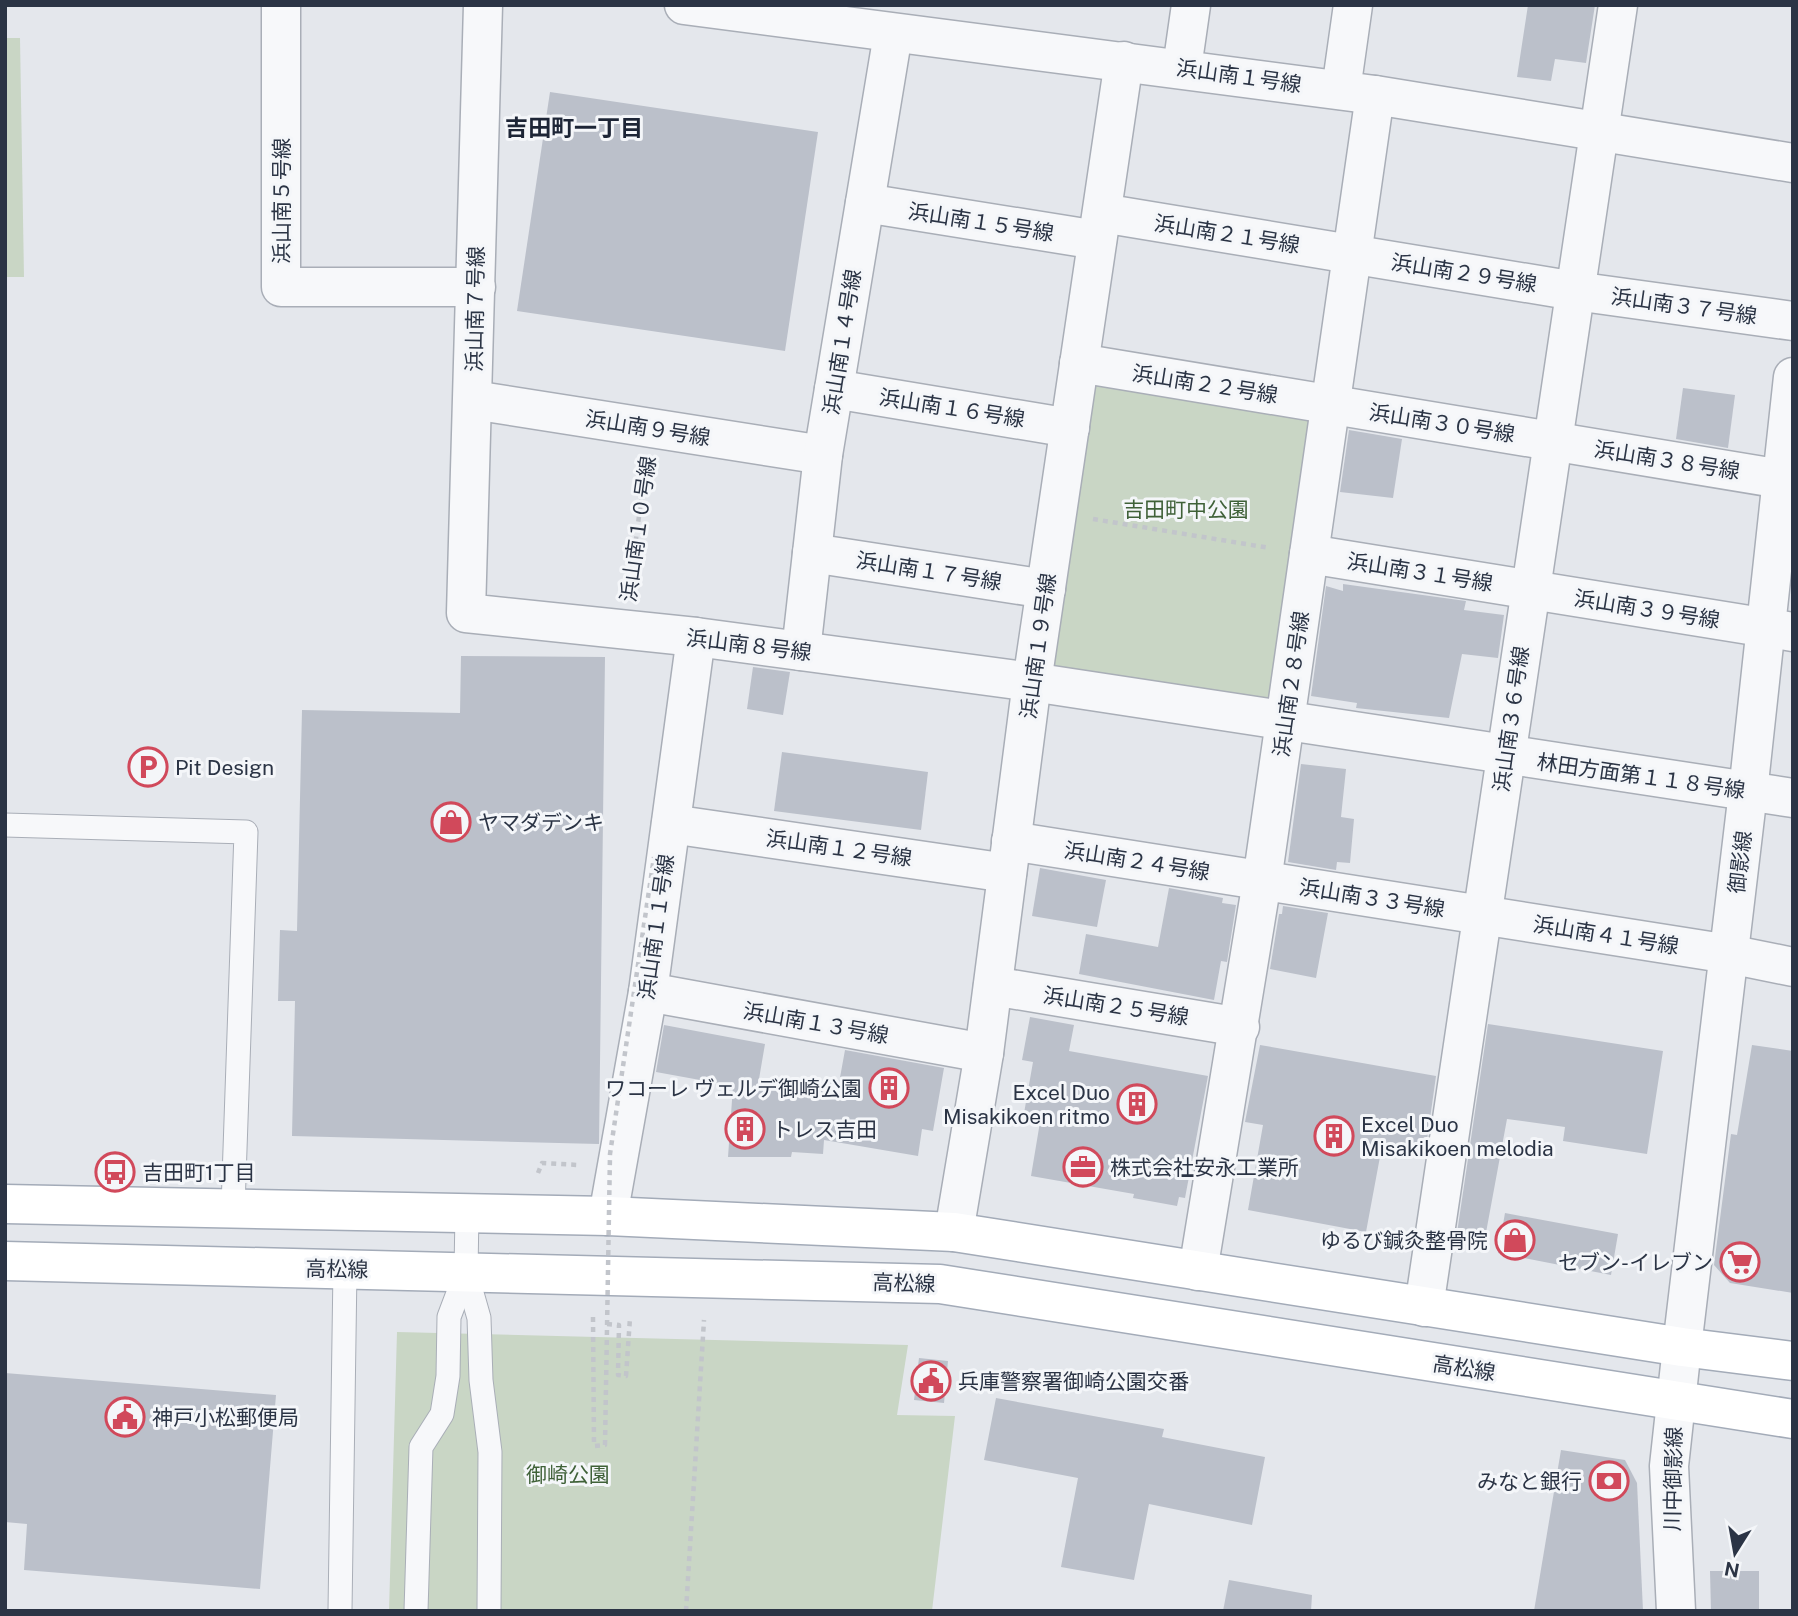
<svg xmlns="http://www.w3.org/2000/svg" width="1798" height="1616" font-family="'Public Sans','Noto Sans JP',sans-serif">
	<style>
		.green { fill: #c9d6c5 }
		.building { fill: #bbc0ca }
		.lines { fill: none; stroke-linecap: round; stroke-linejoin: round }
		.service-casing { stroke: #a9aeb7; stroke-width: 25 }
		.minor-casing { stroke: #a9aeb7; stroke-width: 41 }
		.tertiary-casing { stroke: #a9aeb7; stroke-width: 41 }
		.primary-casing { stroke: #a3abb8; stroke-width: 41 }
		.path { stroke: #c2c5cb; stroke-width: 4.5; stroke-dasharray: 5 5; stroke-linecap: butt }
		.service { stroke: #f7f8fa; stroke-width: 23 }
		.minor { stroke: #f7f8fa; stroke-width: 38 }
		.tertiary { stroke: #f7f8fa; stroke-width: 38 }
		.primary { stroke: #fff; stroke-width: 38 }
		.path-bridge { stroke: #c2c5cb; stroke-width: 4.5; stroke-dasharray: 5 5; stroke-linecap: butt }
		.labels { text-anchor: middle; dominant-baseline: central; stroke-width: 6; stroke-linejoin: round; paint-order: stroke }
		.street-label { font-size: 21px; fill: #2b3445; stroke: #f4f6f9 }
		.park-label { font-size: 21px; fill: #3f6138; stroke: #f4f6f9 }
		.poi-label { font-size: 21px; fill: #2b3445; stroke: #f4f6f9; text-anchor: start }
		.neighbourhood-label { font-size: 23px; font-weight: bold; fill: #1d2536; stroke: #f4f6f9 }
	</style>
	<rect width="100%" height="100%" fill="#e4e7ec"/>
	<!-- green -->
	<g class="green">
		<polygon points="5,38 20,38 24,277 5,277"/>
		<polygon points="1091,365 1312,411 1273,704 1052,674"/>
		<polygon points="397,1332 908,1345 897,1415 955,1416 932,1611 389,1611"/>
	</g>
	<!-- building -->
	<g class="building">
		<polygon points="1528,5 1595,5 1586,63 1555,59 1551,81 1517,77"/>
		<polygon points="550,92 818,132 785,351 517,311"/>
		<polygon points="1683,388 1735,395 1728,448 1676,439"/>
		<polygon points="1349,430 1402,439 1393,498 1340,492"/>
		<polygon points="1343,584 1466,601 1464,610 1504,615 1498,658 1462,654 1449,718 1356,708 1357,703 1311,696 1326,586 1343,591"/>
		<polygon points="461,656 605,657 599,1144 292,1136 295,1001 278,1001 280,930 297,931 302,710 460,713"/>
		<polygon points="753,667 790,672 783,715 747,709"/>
		<polygon points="782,752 928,772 921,830 774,811"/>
		<polygon points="1301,764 1346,769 1341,817 1354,819 1350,863 1337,862 1336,870 1288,862"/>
		<polygon points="1040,868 1106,880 1097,927 1032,916"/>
		<polygon points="1169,888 1223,898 1222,903 1236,905 1227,962 1221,961 1214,1000 1079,974 1086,934 1158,947"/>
		<polygon points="1283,906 1328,913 1316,978 1270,969 1279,914 1282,914"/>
		<polygon points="1030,1017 1074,1025 1069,1051 1208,1076 1185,1198 1179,1197 1177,1206 1133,1198 1134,1194 1031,1176 1040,1122 1023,1119 1033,1062 1022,1060"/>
		<polygon points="1488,1024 1663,1051 1647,1154 1563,1141 1565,1127 1507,1119 1485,1238 1457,1233"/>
		<polygon points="664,1025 765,1044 759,1079 839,1083 845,1050 944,1068 933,1131 922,1129 918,1156 824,1140 823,1154 792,1152 791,1157 728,1157 733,1086 656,1072"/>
		<polygon points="1260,1045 1436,1076 1425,1154 1382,1146 1366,1232 1248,1210 1263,1125 1245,1122"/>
		<polygon points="1752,1045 1793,1051 1793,1293 1730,1283 1714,1265 1731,1134 1737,1135"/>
		<polygon points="1505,1213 1618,1234 1611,1275 1498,1253"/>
		<polygon points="919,1358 948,1361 944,1403 914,1400"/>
		<polygon points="5,1373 276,1395 260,1589 24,1570 27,1524 5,1522"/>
		<polygon points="996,1398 1164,1429 1162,1437 1265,1457 1252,1525 1149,1504 1134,1580 1061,1567 1078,1478 984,1460"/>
		<polygon points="1561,1450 1625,1460 1637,1483 1643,1611 1534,1611"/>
		<polygon points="1710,1571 1759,1571 1759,1611 1711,1611"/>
		<polygon points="1229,1580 1312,1595 1311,1611 1223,1611"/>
	</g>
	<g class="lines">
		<!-- service casing -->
		<g class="service-casing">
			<g id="service">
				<polyline points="5,825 246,832 233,1207"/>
				<polyline points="467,1212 466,1272 479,1318 481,1380 490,1452 489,1611"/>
				<polyline points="340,1611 345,1269"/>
				<polyline points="416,1611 421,1447 442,1414 448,1376 449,1317 466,1272"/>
			</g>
		</g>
		<!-- minor casing -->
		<g class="minor-casing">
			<g id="minor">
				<polyline points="281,5 281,287 476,287"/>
				<polyline points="483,5 466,613 696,637 1032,682 1793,798"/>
				<polyline points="684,5 1375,95 1793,163"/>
				<polyline points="1182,68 1191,5"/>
				<polyline points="1341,90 1353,5"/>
				<polyline points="865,203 1097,240"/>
				<polyline points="1102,213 1575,291 1793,321"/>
				<polyline points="1079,363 1793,481"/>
				<polyline points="834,389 1070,428"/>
				<polyline points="473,400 823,455"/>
				<polyline points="812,553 1046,589"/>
				<polyline points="1309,554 1793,632"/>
				<polyline points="801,651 823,455 893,34"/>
				<polyline points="671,824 1007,873"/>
				<polyline points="1011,841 1729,954 1793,967"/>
				<polyline points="993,986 1240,1027"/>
				<polyline points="648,992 984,1053"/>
				<polyline points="608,1216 648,992 696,637"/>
				<polyline points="954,1232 984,1053 1032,682 1124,61"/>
				<polyline points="1198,1271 1262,881 1375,95"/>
				<polyline points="1424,1307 1618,5"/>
				<polyline points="1682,1347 1748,792 1793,377"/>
			</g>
		</g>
		<!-- tertiary casing -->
		<g class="tertiary-casing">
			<polyline id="tertiary" points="1676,1611 1669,1466 1682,1347"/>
		</g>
		<!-- primary casing -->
		<g class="primary-casing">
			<g id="primary">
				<polyline points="5,1204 608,1216 954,1232 1682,1347 1793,1361"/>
				<polyline points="5,1261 940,1284 1793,1419"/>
			</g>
		</g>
		<!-- path -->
		<g class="path">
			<polyline points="1093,519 1270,548"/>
			<polyline points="629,591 646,464"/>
			<polyline points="538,1173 542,1163 578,1165"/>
			<polyline points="607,1324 619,1325 618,1375 626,1376 630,1318"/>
			<polyline points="686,1611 704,1320"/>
		</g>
		<!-- service -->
		<use href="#service" class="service"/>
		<!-- minor -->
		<use href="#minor" class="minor"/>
		<!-- tertiary -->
		<use href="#tertiary" class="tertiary"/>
		<!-- primary -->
		<use href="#primary" class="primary"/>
		<!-- path-bridge -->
		<polyline class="path-bridge" points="593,1317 594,1446 605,1445 610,1154 654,857"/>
	</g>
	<!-- icons -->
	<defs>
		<g id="parking-ring" transform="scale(2.0125)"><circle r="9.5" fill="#f4f6f9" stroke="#d1495b" stroke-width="1.5"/><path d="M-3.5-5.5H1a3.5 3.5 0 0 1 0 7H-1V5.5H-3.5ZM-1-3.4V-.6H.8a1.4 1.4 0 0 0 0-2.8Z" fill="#d1495b"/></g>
		<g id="shop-ring" transform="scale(2.0125)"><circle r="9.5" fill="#f4f6f9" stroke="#d1495b" stroke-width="1.5"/><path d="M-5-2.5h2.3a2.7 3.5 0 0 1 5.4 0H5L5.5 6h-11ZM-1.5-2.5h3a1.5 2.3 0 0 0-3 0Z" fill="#d1495b"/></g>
		<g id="building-ring" transform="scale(2.0125)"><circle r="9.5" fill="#f4f6f9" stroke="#d1495b" stroke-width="1.5"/><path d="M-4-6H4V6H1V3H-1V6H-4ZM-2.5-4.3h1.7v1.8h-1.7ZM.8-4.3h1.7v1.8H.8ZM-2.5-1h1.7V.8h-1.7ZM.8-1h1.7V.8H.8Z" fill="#d1495b"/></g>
		<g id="office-ring" transform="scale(2.0125)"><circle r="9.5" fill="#f4f6f9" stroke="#d1495b" stroke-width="1.5"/><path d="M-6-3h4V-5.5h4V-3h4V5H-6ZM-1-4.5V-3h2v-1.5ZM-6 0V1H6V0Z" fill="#d1495b"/></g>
		<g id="bus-ring" transform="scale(2.0125)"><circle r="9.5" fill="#f4f6f9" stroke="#d1495b" stroke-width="1.5"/><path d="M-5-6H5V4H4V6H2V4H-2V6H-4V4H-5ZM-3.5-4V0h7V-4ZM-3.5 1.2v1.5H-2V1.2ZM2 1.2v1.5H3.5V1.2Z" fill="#d1495b"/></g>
		<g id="supermarket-ring" transform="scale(2.0125)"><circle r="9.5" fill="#f4f6f9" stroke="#d1495b" stroke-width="1.5"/><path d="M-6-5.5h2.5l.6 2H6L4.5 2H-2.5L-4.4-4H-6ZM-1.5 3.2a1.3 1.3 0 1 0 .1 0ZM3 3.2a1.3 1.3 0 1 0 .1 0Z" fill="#d1495b"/></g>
		<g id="civic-ring" transform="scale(2.0125)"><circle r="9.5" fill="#f4f6f9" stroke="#d1495b" stroke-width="1.5"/><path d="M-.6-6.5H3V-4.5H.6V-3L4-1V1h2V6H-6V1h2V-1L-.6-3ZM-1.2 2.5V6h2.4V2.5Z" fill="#d1495b"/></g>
		<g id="bank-ring" transform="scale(2.0125)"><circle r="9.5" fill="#f4f6f9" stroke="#d1495b" stroke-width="1.5"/><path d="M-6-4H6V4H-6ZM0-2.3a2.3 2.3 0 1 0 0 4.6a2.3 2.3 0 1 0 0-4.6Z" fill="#d1495b"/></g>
	</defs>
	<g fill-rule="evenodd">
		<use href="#parking-ring" x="148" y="767"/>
		<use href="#shop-ring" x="451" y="822"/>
		<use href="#building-ring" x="889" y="1088"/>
		<use href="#building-ring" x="1137" y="1104"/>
		<use href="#building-ring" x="745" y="1129"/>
		<use href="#building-ring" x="1334" y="1136"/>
		<use href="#office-ring" x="1083" y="1167"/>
		<use href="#bus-ring" x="115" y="1172"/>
		<use href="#shop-ring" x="1515" y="1240"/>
		<use href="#supermarket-ring" x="1740" y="1262"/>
		<use href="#civic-ring" x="931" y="1381"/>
		<use href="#civic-ring" x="125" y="1417"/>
		<use href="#bank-ring" x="1609" y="1481"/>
	</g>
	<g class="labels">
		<!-- street labels -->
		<g class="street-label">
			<text transform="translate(1239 76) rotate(8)">浜山南１号線</text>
			<text transform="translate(281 201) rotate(-90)">浜山南５号線</text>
			<text transform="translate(981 222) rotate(9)">浜山南１５号線</text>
			<text transform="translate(1227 234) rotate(9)">浜山南２１号線</text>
			<text transform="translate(1464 273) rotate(9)">浜山南２９号線</text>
			<text transform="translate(1684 306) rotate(8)">浜山南３７号線</text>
			<text transform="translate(475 309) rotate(-89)">浜山南７号線</text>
			<text transform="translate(842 342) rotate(-81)">浜山南１４号線</text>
			<text transform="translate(1205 384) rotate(9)">浜山南２２号線</text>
			<text transform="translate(952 408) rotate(9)">浜山南１６号線</text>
			<text transform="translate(1442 423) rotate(9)">浜山南３０号線</text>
			<text transform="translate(648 428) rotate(9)">浜山南９号線</text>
			<text transform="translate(1667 460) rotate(9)">浜山南３８号線</text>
			<text transform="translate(638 529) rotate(-82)">浜山南１０号線</text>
			<text transform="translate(929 571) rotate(9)">浜山南１７号線</text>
			<text transform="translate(1420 572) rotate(9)">浜山南３１号線</text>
			<text transform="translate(1647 609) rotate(9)">浜山南３９号線</text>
			<text transform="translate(749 645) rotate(7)">浜山南８号線</text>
			<text transform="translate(1038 646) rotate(-82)">浜山南１９号線</text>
			<text transform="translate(1291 684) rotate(-82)">浜山南２８号線</text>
			<text transform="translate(1511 719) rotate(-82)">浜山南３６号線</text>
			<text transform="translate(1641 776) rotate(8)">林田方面第１１８号線</text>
			<text transform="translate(839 848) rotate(8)">浜山南１２号線</text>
			<text transform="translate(1137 861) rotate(9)">浜山南２４号線</text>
			<text transform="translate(1740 862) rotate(-83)">御影線</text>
			<text transform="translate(1372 898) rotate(9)">浜山南３３号線</text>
			<text transform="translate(656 927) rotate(-82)">浜山南１１号線</text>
			<text transform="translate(1606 935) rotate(9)">浜山南４１号線</text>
			<text transform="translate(1116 1006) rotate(9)">浜山南２５号線</text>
			<text transform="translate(816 1023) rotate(10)">浜山南１３号線</text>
			<text transform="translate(337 1269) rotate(1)">高松線</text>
			<text transform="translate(904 1283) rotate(2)">高松線</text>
			<text transform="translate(1464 1368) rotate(9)">高松線</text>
			<text transform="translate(1673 1479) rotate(-89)">川中御影線</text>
		</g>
		<!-- park labels -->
		<g class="park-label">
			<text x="1186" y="509">吉田町中公園</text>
			<text x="568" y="1474">御崎公園</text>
		</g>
		<!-- poi labels -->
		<g class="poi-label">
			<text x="175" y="767">Pit Design</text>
			<text x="478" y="822">ヤマダデンキ</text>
			<text x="862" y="1088" text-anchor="end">ワコーレ ヴェルデ御崎公園</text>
			<text x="1110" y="1092" text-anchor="end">Excel Duo<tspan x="1110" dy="24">Misakikoen ritmo</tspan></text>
			<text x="1361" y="1124">Excel Duo<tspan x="1361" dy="24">Misakikoen melodia</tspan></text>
			<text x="772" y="1129">トレス吉田</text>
			<text x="1110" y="1167">株式会社安永工業所</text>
			<text x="142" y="1172">吉田町1丁目</text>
			<text x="1488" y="1240" text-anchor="end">ゆるび鍼灸整骨院</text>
			<text x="1713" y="1262" text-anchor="end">セブン-イレブン</text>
			<text x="958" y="1381">兵庫警察署御崎公園交番</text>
			<text x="152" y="1417">神戸小松郵便局</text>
			<text x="1582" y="1481" text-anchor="end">みなと銀行</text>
		</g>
		<!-- neighbourhood labels -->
		<g class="neighbourhood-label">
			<text x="574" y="127">吉田町一丁目</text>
		</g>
	</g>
	<!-- border -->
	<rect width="1798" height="1616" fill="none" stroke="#2b3445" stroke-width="14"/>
	<!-- north arrow -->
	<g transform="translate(1735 1553) rotate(191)" stroke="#f4f6f9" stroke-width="5" paint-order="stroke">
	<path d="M0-5L12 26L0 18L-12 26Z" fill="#2b3445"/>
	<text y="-10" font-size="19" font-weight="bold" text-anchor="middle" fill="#2b3445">N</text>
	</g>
</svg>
